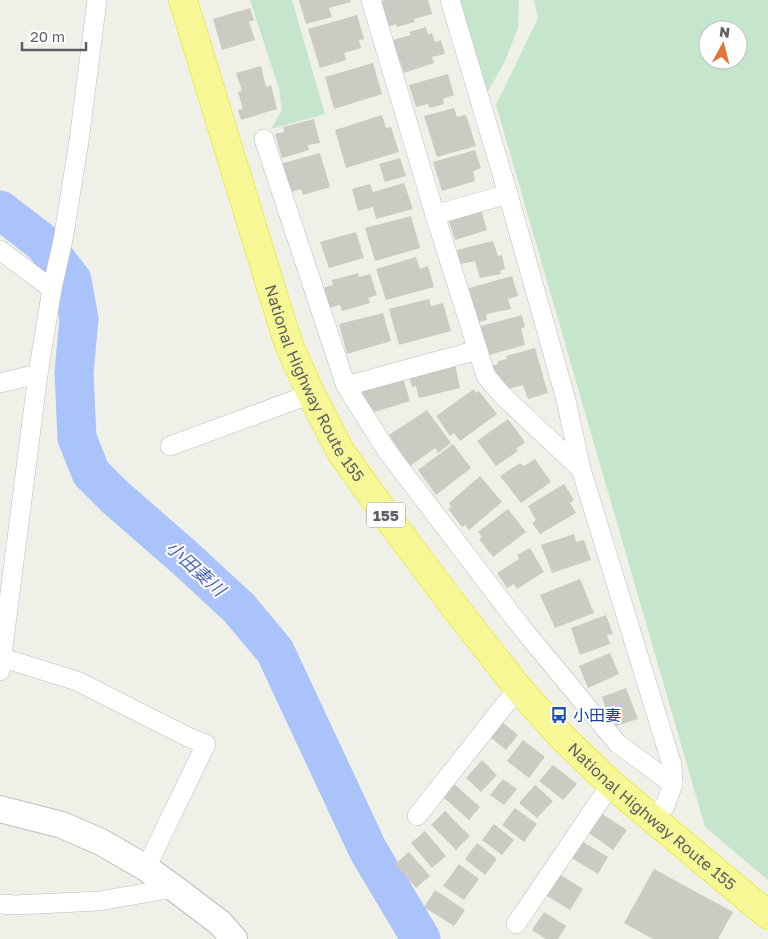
<svg xmlns="http://www.w3.org/2000/svg" width="768" height="939" font-family="'Golos Text','Noto Sans JP',sans-serif">
	<style>
		.green { fill: #c5e6cd; fill-rule: evenodd }
		.lines { fill: none; stroke-linecap: round; stroke-linejoin: round }
		.river { stroke: #abc3fb; stroke-width: 39 }
		.building { fill: #cbcbc3 }
		.street-casing { stroke: #bbbcc1; stroke-width: 20 }
		.secondary-casing { stroke: #bcbdc3; stroke-width: 28 }
		.highway-casing { stroke: #ece20b; stroke-width: 29 }
		.street { stroke: #fff; stroke-width: 19 }
		.secondary { stroke: #fff; stroke-width: 26 }
		.highway { stroke: #f7f895; stroke-width: 28 }
		.labels { text-anchor: middle; dominant-baseline: central; stroke-width: 4; stroke-linejoin: round; paint-order: stroke }
		.shield { fill: #fff; stroke: #8e8f94; stroke-width: 1 }
		.shield-label { font-size: 15px; font-weight: bold; fill: #5e5f66 }
		.street-label { font-size: 16px; fill: #5e5f66; stroke: #fff }
		.transit-label { font-size: 16px; fill: #164399; stroke: #fff; text-anchor: start }
		.water-label { font-size: 18px; font-style: italic; fill: #4d66bf; stroke: #fff }
	</style>
	<rect width="100%" height="100%" fill="#eff0e7"/>
	<!-- green -->
	<g class="green">
		<polygon points="250,0 292,0 325,114 271,129 282,110 279,89"/>
		<polygon points="451,0 519,0 518,28 505,61 490,88 473,110"/>
		<path d="M 534,0 L 768,0 L 768,880 L 705,827 L 496,105 L 538,18 ZM 708,30 L 738,30 L 738,60 L 708,60 Z"/>
	</g>
	<g class="lines">
		<!-- river -->
		<polyline class="river" points="0,210 43,243 72,280 79,319 74,373 77,438 91,473 115,497 185,558 239,608 275,651 368,850 421,939"/>
	</g>
	<!-- building -->
	<g class="building">
		<polygon points="299,0 350,0 351,2 329,8 332,17 306,24"/>
		<polygon points="385,0 428,0 432,14 414,19 415,22 397,27 396,24 387,27 380,2"/>
		<polygon points="250,8 254,20 249,22 255,40 222,50 213,19"/>
		<polygon points="357,15 364,39 359,40 361,48 344,53 346,60 320,68 308,29"/>
		<polygon points="426,27 428,34 432,33 435,42 441,40 445,54 432,57 434,63 404,73 400,61 396,62 389,41 411,35 409,32"/>
		<polygon points="373,63 382,94 334,109 325,77"/>
		<polygon points="261,66 266,87 271,85 277,109 241,120 238,110 243,109 238,92 242,91 236,73"/>
		<polygon points="448,74 454,95 443,99 444,104 430,108 428,104 416,107 409,85"/>
		<polygon points="454,108 457,117 466,115 476,146 437,157 424,116"/>
		<polygon points="382,115 386,128 391,127 399,152 346,168 335,130"/>
		<polygon points="314,119 320,143 308,145 309,150 282,158 275,134 284,132 283,127"/>
		<polygon points="475,150 481,168 473,171 475,181 442,191 433,162"/>
		<polygon points="320,153 330,187 303,195 301,189 288,193 280,164"/>
		<polygon points="400,158 406,176 385,182 379,164"/>
		<polygon points="404,183 413,209 376,219 373,207 358,211 352,189 370,184 373,192"/>
		<polygon points="480,206 487,230 455,240 447,216"/>
		<polygon points="411,216 420,248 375,261 365,228"/>
		<polygon points="356,232 364,258 329,268 320,242"/>
		<polygon points="493,241 498,256 502,255 505,269 500,271 501,274 480,278 475,261 460,264 457,250"/>
		<polygon points="416,257 420,269 428,266 434,287 386,300 376,269"/>
		<polygon points="358,273 359,277 370,274 377,295 368,298 370,303 342,311 340,305 326,309 319,289 333,285 332,280"/>
		<polygon points="512,276 518,296 508,299 511,309 486,314 487,320 475,323 466,289"/>
		<polygon points="429,299 431,306 443,303 451,331 399,345 389,309"/>
		<polygon points="383,313 391,341 347,354 339,324"/>
		<polygon points="522,315 525,327 521,328 525,345 485,356 477,327"/>
		<polygon points="535,348 548,393 528,399 523,385 504,390 486,367 498,364 498,361 507,359 506,356"/>
		<polygon points="455,364 460,388 419,398 416,386 412,387 407,369"/>
		<polygon points="401,371 410,401 368,414 360,383"/>
		<polygon points="474,389 476,393 479,391 497,414 460,441 454,433 450,436 436,416"/>
		<polygon points="427,410 451,443 438,453 435,448 410,466 389,435"/>
		<polygon points="508,419 525,442 516,449 518,451 496,466 477,441"/>
		<polygon points="453,444 471,468 436,495 418,470"/>
		<polygon points="535,459 551,482 521,503 500,476 520,463 524,466"/>
		<polygon points="480,476 502,502 469,530 465,525 462,527 448,509 451,507 449,503"/>
		<polygon points="564,484 574,500 570,503 576,513 540,534 532,523 536,520 528,506"/>
		<polygon points="508,509 526,532 493,557 479,539 482,537 478,532"/>
		<polygon points="574,534 576,542 584,540 591,560 552,573 541,545"/>
		<polygon points="530,548 544,572 517,589 514,584 507,588 497,573 519,559 517,555"/>
		<polygon points="580,579 594,613 555,628 540,595"/>
		<polygon points="606,615 613,634 607,635 610,644 580,655 571,628"/>
		<polygon points="610,653 619,674 588,688 579,666"/>
		<polygon points="626,688 638,719 616,726 611,711 607,713 602,697"/>
		<polygon points="502,722 518,735 506,750 490,737"/>
		<polygon points="523,740 545,757 529,778 507,761"/>
		<polygon points="482,760 497,775 481,792 466,778"/>
		<polygon points="553,765 577,784 563,800 539,781"/>
		<polygon points="503,779 517,789 504,805 490,795"/>
		<polygon points="454,784 480,807 469,820 443,797"/>
		<polygon points="535,785 553,801 537,818 519,803"/>
		<polygon points="515,808 537,824 524,842 502,825"/>
		<polygon points="445,811 470,836 456,850 431,825"/>
		<polygon points="599,812 627,830 613,850 586,831"/>
		<polygon points="494,824 514,840 502,855 482,840"/>
		<polygon points="425,831 446,856 432,868 411,843"/>
		<polygon points="580,840 608,857 598,874 570,857"/>
		<polygon points="477,843 497,859 485,875 465,859"/>
		<polygon points="409,852 430,876 416,888 395,864"/>
		<polygon points="459,864 479,879 464,900 443,886"/>
		<polygon points="654,869 733,912 718,939 653,939 624,923"/>
		<polygon points="556,872 583,889 570,910 544,894"/>
		<polygon points="435,890 465,910 454,926 424,907"/>
		<polygon points="544,912 566,926 558,939 546,939 532,930"/>
	</g>
	<g class="lines">
		<!-- street casing -->
		<g class="street-casing">
			<g id="street">
				<polyline points="371,0 435,215 486,376 504,397 581,469"/>
				<polyline points="450,0 508,194 566,400 581,469 672,765 673,784 665,806 650,816"/>
				<polyline points="264,139 346,386 387,451 522,628 618,744 673,784"/>
				<polyline points="435,215 508,194"/>
				<polyline points="0,250 52,289"/>
				<polyline points="0,383 38,374"/>
				<polyline points="346,386 478,350"/>
				<polyline points="170,446 311,394"/>
				<polyline points="3,658 77,681 188,737 206,744 146,868"/>
				<polyline points="0,671 38,374 52,289 63,240 79,141 97,0"/>
				<polyline points="417,816 518,688"/>
				<polyline points="0,904 15,905 99,901 174,888"/>
				<polyline points="516,924 611,784"/>
			</g>
		</g>
		<!-- secondary casing -->
		<g class="secondary-casing">
			<polyline id="secondary" points="0,809 62,825 101,842 146,868 174,888 220,923 234,939"/>
		</g>
		<!-- highway casing -->
		<g class="highway-casing">
			<g id="highway">
				<path id="s1" d="M 183,0 L 276,304 L 289,345 L 311,394 L 341,452 L 385,514 L 454,606 L 518,688 L 562,737 L 611,784 L 768,915"/>
			</g>
		</g>
		<!-- street -->
		<use href="#street" class="street"/>
		<!-- secondary -->
		<use href="#secondary" class="secondary"/>
		<!-- highway -->
		<use href="#highway" class="highway"/>
	</g>
	<!-- icons -->
	<defs>
		<g id="bus-bare" transform="scale(1.35)"><path d="M-5-6H5V4H4V6H2V4H-2V6H-4V4H-5ZM-3.5-4V0h7V-4ZM-3.5 1.2v1.5H-2V1.2ZM2 1.2v1.5H3.5V1.2Z" fill="#1a4fb4" stroke="#fff" stroke-width="2.5" paint-order="stroke"/></g>
	</defs>
	<g fill-rule="evenodd">
		<use href="#bus-bare" x="559" y="715"/>
	</g>
	<g class="labels">
		<!-- shield labels -->
		<rect class="shield" x="367" y="502.5" width="38" height="25" rx="4"/>
		<g class="shield-label">
			<text x="386" y="515">155</text>
		</g>
		<!-- street labels -->
		<g class="street-label">
			<text stroke="none"><textPath href="#s1" startOffset="406">National Highway Route 155</textPath></text>
			<text stroke="none"><textPath href="#s1" startOffset="961">National Highway Route 155</textPath></text>
		</g>
		<!-- transit labels -->
		<g class="transit-label">
			<text x="573" y="715">小田妻</text>
		</g>
		<!-- water labels -->
		<g class="water-label">
			<text transform="translate(196 568) rotate(42)">小田妻川</text>
		</g>
	</g>
	<!-- north arrow -->
	<g transform="translate(723 45) rotate(7)"><circle r="24" fill="#ffffff" stroke="#bfbfc2"/>
	<path d="M0-4L9 19L0 12L-9 19Z" fill="#e2743a"/>
	<text y="-8" font-size="14" font-weight="bold" text-anchor="middle" fill="#5e5f66">N</text>
	</g>
	<!-- scale -->
	<path d="M22 42v8h64v-8" fill="none" stroke="#5e5f66" stroke-width="2.5"/>
	<text x="30" y="42" font-size="15" fill="#5e5f66" stroke="#ffffff" stroke-width="4" paint-order="stroke">20 m</text>
</svg>
